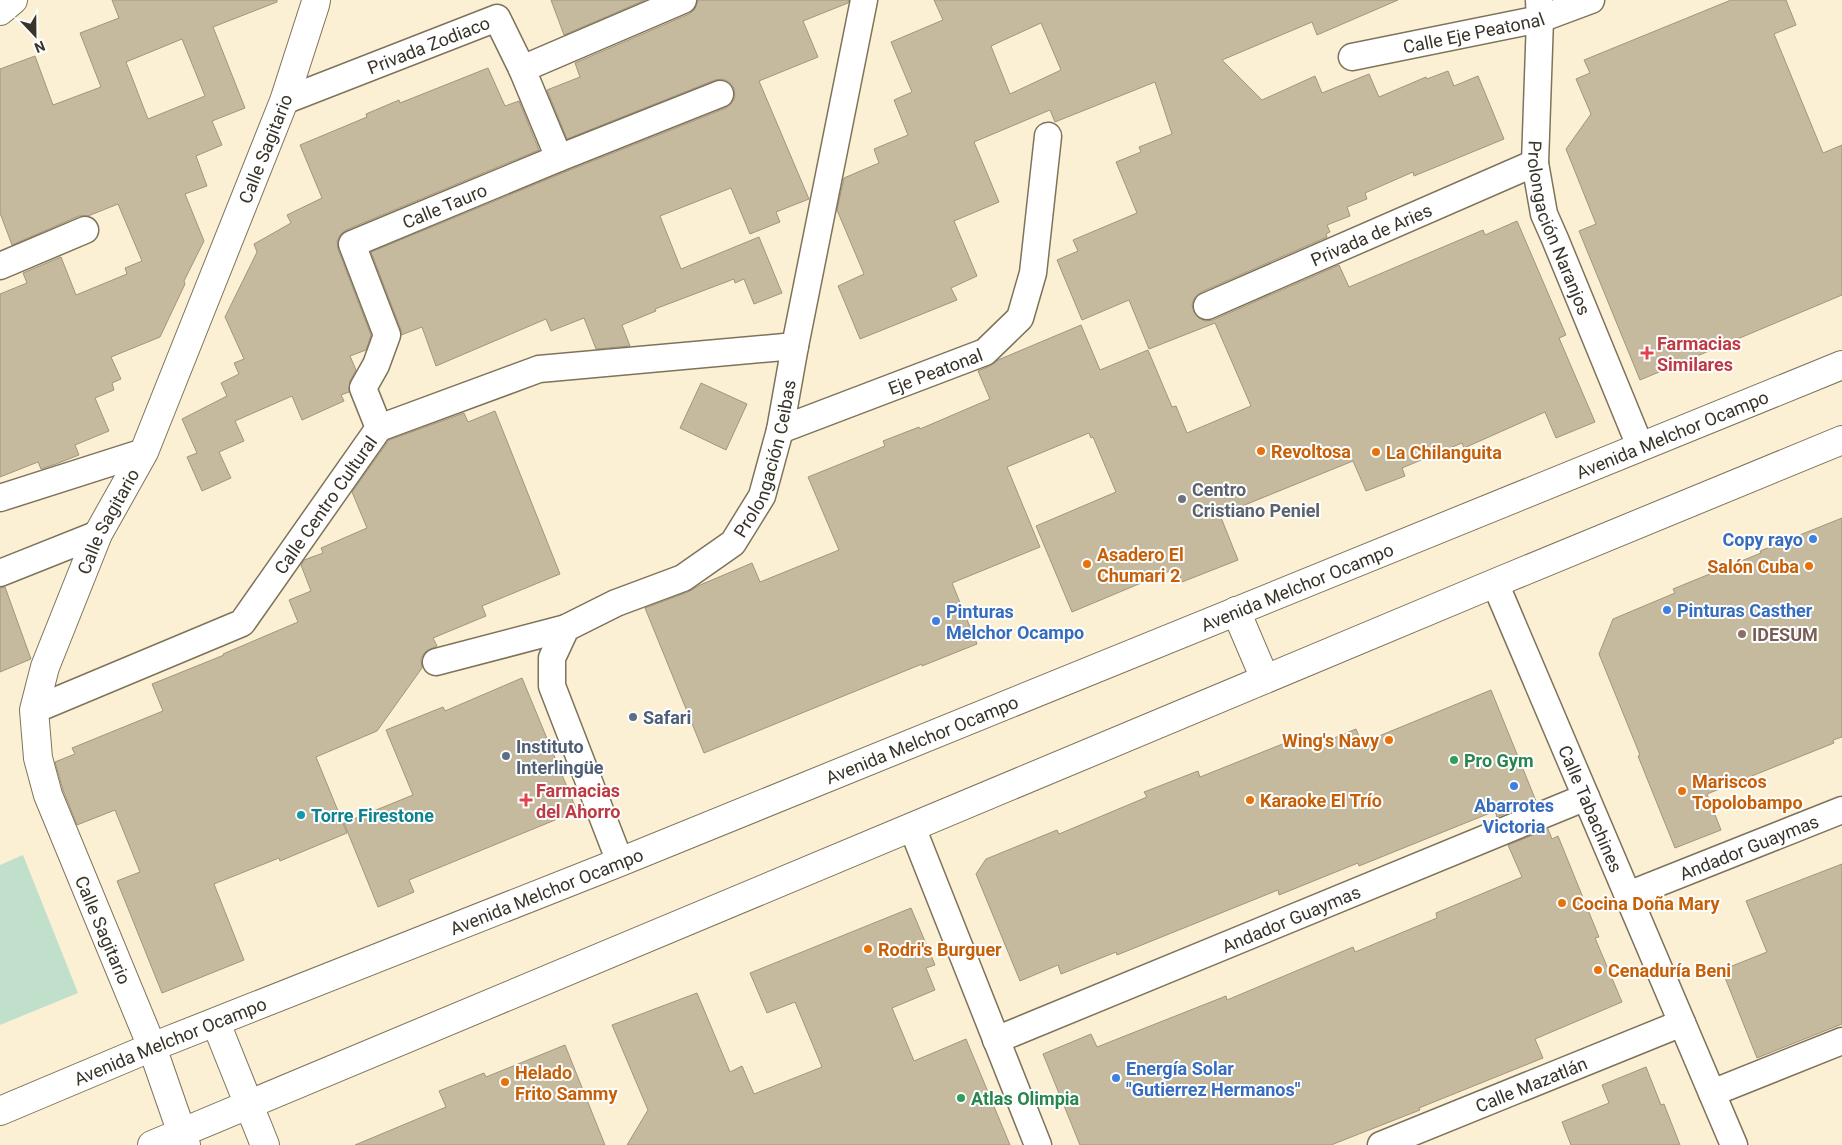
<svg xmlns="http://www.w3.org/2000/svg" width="1842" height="1145" font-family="Roboto,sans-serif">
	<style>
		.green { fill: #c0e0cb }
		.building { fill: #c5b99e; stroke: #a1967c; fill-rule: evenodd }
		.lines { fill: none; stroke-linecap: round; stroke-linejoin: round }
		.street-casing { stroke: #7e735a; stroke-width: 29 }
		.secondary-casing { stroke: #7e735a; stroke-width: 30 }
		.primary-casing { stroke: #7e735a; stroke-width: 30 }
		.street { stroke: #fff; stroke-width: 26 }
		.secondary { stroke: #fff; stroke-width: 28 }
		.primary { stroke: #fff; stroke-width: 28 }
		.health-dot { fill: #e0444e; stroke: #fefefe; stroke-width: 2 }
		.food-dot { fill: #e8710a; stroke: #fefefe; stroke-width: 2 }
		.worship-dot { fill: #6b7280; stroke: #fefefe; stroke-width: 2 }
		.shop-dot { fill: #3f7fe0; stroke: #fefefe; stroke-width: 2 }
		.education-dot { fill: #8d6e63; stroke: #fefefe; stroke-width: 2 }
		.service-dot { fill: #5c6f8a; stroke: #fefefe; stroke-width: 2 }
		.leisure-dot { fill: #2e9e5b; stroke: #fefefe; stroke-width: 2 }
		.culture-dot { fill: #0f9aa8; stroke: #fefefe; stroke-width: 2 }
		.labels { text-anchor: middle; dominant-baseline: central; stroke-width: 4; stroke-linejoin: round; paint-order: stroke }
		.street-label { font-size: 18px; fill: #383429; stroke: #fefefe }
		.health-label { font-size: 18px; font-weight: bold; fill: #be3a42; stroke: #fefefe; text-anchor: start }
		.food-label { font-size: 18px; font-weight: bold; fill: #c56008; stroke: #fefefe; text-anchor: start }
		.worship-label { font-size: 18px; font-weight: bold; fill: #5b616d; stroke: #fefefe; text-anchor: start }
		.shop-label { font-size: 18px; font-weight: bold; fill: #366cbe; stroke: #fefefe; text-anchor: start }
		.education-label { font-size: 18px; font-weight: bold; fill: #785e54; stroke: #fefefe; text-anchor: start }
		.service-label { font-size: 18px; font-weight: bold; fill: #4e5e75; stroke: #fefefe; text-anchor: start }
		.leisure-label { font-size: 18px; font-weight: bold; fill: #27864d; stroke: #fefefe; text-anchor: start }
		.culture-label { font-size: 18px; font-weight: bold; fill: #0d838f; stroke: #fefefe; text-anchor: start }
	</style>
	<rect width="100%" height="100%" fill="#fcf0d4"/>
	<!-- green -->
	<polygon class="green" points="23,855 78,993 0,1025 0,865"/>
	<!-- building -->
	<g class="building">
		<path d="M 112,0 L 277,0 L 277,2 L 213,27 L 245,108 L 212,121 L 222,145 L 196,156 L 207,186 L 185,194 L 204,241 L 184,281 L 185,284 L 160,337 L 111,357 L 121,379 L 112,383 L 114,390 L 95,398 L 109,431 L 75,445 L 79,455 L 56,464 L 41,469 L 38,462 L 0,477 L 0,294 L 27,283 L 23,273 L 61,257 L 76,295 L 127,274 L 125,268 L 142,261 L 118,204 L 88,216 L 79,216 L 12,245 L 0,213 L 0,69 L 35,56 L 53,105 L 101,87 L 80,33 L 119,18 ZM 182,39 L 205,96 L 148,119 L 126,62 Z"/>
		<polygon points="551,0 645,0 564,35"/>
		<polygon points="698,0 849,0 848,3 803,21 818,57 759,81 809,199 776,212 780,222 750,234 731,188 660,216 681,269 759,237 782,293 754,304 744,279 735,283 734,279 655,309 656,311 622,325 630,346 596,349 584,318 551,331 546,319 436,366 422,327 401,335 401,330 371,252 565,172 726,108 731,104 735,97 734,88 729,82 723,79 715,80 567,139 547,90 580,77 575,63 689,14 695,9"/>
		<path d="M 934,0 L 1398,0 L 1317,35 L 1312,22 L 1222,60 L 1262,100 L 1315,76 L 1322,93 L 1369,74 L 1379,97 L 1426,77 L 1427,79 L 1448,71 L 1454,86 L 1478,76 L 1504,139 L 1414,176 L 1413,172 L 1365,193 L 1367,199 L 1347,207 L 1350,216 L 1327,225 L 1330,232 L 1326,234 L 1327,237 L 1201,292 L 1195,297 L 1192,304 L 1194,312 L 1199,318 L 1205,321 L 1213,320 L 1339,265 L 1349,287 L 1483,230 L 1485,235 L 1517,221 L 1566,335 L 1559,338 L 1595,422 L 1556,438 L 1545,412 L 1464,448 L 1462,443 L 1402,468 L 1405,476 L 1366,491 L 1353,461 L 1220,515 L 1238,560 L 1182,582 L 1177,568 L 1072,612 L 1036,526 L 1116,492 L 1093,437 L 1091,438 L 1089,433 L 1007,467 L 1040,547 L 952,583 L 977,644 L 922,666 L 922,664 L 704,753 L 645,608 L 688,592 L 700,585 L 752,563 L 760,582 L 839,550 L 808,477 L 885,446 L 883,441 L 919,427 L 920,429 L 990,399 L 978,371 L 990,366 L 998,360 L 1081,325 L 1100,370 L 1148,350 L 1172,407 L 1176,406 L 1187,433 L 1251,406 L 1215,323 L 1149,349 L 1129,300 L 1082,320 L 1057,260 L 1078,251 L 1073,240 L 1137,213 L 1116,162 L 1141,152 L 1139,147 L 1172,134 L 1155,82 L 1055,122 L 1050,110 L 974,142 L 999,202 L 954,221 L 977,276 L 951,288 L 957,300 L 860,339 L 838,286 L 864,274 L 837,210 L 844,178 L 879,163 L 874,149 L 908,135 L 894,100 L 912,92 L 891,42 L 943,20 ZM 1041,23 L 1061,70 L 1010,94 L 991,46 Z"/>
		<polygon points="1731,0 1786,0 1796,25 1774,34 1823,153 1842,145 1842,295 1640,380 1579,231 1596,224 1566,149 1591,114 1576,79 1590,73 1584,60"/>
		<polygon points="488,68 505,106 519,101 539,150 346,230 341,234 337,241 338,249 371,335 366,350 350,356 356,370 350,381 349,392 341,395 344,401 302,420 292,396 235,421 244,441 219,452 231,478 202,491 187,457 197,453 182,419 227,396 221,383 239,374 234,363 244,359 225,317 257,252 254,244 291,223 287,215 322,198 300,145 367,117 366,114 399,100 400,103"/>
		<polygon points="701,383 747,404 726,450 680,428"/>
		<polygon points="495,411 560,574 482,606 486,616 433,638 437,646 425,652 421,659 422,668 377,731 316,757 347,833 280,861 279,858 214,884 244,960 162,993 117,881 140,872 115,810 77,825 63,790 55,762 75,754 72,748 163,711 152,684 224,655 223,654 298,622 289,600 311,591 301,565 304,560 323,553 321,548 367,528 352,492 389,440 464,413 468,422"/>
		<polygon points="1842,518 1842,737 1833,740 1834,743 1707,794 1721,830 1675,848 1638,756 1640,755 1599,654 1613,619 1675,593 1673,589 1761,553 1760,551"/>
		<polygon points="5,587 31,659 0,672 0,588"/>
		<polygon points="522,678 577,811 409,880 414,892 378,907 344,823 413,795 386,730 443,707 445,711"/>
		<polygon points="1491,690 1536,801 1497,817 1495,811 1359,866 1358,863 1279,895 1278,890 1117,955 1116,952 1061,974 1058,965 1020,981 976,874 986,859 1057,830 1059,834 1147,797 1144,792 1198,771 1200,777 1305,735 1310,748 1356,729 1362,743"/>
		<polygon points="1548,829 1552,839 1558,836 1599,937 1595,938 1622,1002 1535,1039 1543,1058 1419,1108 1420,1110 1331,1145 1080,1145 1043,1054 1091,1034 1097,1047 1226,996 1227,1000 1353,947 1355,952 1437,918 1436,913 1522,877 1508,845"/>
		<polygon points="1842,864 1842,1024 1757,1058 1722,970 1767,952 1746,901"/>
		<polygon points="911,908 935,965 926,968 935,990 892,1008 914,1061 966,1039 1010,1145 627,1145 648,1110 612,1025 697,993 730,1072 742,1066 754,1094 822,1067 795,1002 767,1013 750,973"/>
		<polygon points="565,1045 605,1145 355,1145 446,1107 439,1091 484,1073 486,1077"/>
		<polygon points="1646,1067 1661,1105 1664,1104 1680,1145 1571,1145 1562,1122 1609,1103 1602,1085"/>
	</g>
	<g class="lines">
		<!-- street casing -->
		<g class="street-casing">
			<g id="street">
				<path id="s1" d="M 1539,0 L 1540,19 L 1535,163 L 1544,214 L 1555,239 L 1640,446"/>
				<path id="s2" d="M 1352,57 L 1540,19 L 1591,0"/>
				<polyline points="522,69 683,0"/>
				<path id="s3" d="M 284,101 L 497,18 L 522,69 L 559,158"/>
				<polyline points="0,266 85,230"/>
				<path id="s4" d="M 1207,306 L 1535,163"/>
				<path id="s5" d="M 379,428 L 363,388 L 376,365 L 387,335 L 352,244 L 559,158 L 720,94"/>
				<path id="s6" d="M 780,430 L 985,352 L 1020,318 L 1033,273 L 1048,136"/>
				<polyline points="0,498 144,452"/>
				<polyline points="0,573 98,534"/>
				<path id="s7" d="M 1495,583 L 1734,1145"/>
				<polyline points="436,662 566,628"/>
				<path id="s8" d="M 34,710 L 242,623 L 379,428 L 539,369 L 795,346"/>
				<polyline points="912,827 1038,1145"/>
				<path id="s9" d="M 620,862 L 552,686 L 552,658 L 566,628 L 616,603 L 683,578 L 733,543 L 762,496 L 780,430 L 795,346 L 864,0"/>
				<path id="s10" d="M 1628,895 L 1842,810"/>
				<path id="s11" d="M 996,1040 L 1586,797"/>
				<polyline points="1712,1093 1842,1041"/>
				<path id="s12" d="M 1381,1145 L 1682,1023"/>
			</g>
		</g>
		<!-- secondary casing -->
		<g class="secondary-casing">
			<g id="secondary">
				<polyline points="0,11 13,0"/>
				<polyline points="216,1023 265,1145"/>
				<path id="s13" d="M 186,1145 L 152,1047 L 48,795 L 38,758 L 34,710 L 45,667 L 98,534 L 144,452 L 284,101 L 315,5 L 316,0"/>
			</g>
		</g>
		<!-- primary casing -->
		<g class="primary-casing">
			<g id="primary">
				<polyline points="1236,611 1265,679"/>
				<path id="s14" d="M 0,1111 L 152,1047 L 620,862 L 1842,365"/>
				<polyline points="152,1145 1495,583 1842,440"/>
			</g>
		</g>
		<!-- street -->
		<use href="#street" class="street"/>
		<!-- secondary -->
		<use href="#secondary" class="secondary"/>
		<!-- primary -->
		<use href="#primary" class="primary"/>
	</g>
	<!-- markers -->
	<g class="health-dot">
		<path d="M1644.5 345.5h5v5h5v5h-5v5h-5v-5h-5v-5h5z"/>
		<path d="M523.5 792.5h5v5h5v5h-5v5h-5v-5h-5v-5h5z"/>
	</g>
	<g class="food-dot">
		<circle cx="1261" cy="451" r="5"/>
		<circle cx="1376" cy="452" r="5"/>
		<circle cx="1087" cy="564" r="5"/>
		<circle cx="1809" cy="566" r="5"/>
		<circle cx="1389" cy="740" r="5"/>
		<circle cx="1682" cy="791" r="5"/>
		<circle cx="1250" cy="800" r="5"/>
		<circle cx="1562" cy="903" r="5"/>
		<circle cx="868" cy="949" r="5"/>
		<circle cx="1598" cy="970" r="5"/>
		<circle cx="505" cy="1082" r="5"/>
	</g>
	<circle class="worship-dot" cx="1182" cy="499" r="5"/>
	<g class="shop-dot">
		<circle cx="1813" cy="539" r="5"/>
		<circle cx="1667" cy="610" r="5"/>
		<circle cx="936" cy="621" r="5"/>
		<circle cx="1514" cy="786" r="5"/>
		<circle cx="1116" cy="1078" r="5"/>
	</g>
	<circle class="education-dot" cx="1742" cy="634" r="5"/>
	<g class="service-dot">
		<circle cx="633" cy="717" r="5"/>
		<circle cx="506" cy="756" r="5"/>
	</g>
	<g class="leisure-dot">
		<circle cx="1454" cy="760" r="5"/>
		<circle cx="961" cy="1098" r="5"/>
	</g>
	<circle class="culture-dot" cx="301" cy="815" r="5"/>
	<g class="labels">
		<!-- street labels -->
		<g class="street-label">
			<text stroke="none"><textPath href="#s2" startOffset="124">Calle Eje Peatonal</textPath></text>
			<text stroke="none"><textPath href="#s3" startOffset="155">Privada Zodiaco</textPath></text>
			<text stroke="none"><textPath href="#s13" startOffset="1071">Calle Sagitario</textPath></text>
			<text stroke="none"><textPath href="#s5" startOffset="299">Calle Tauro</textPath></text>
			<text stroke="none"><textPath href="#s1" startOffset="232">Prolongación Naranjos</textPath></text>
			<text stroke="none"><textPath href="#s4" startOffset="179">Privada de Aries</textPath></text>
			<text stroke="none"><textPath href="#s6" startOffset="166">Eje Peatonal</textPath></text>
			<text stroke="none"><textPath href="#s14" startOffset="1804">Avenida Melchor Ocampo</textPath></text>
			<text stroke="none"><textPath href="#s9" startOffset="530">Prolongación Ceibas</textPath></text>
			<text stroke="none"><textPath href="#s8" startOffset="370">Calle Centro Cultural</textPath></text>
			<text stroke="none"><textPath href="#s13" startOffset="666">Calle Sagitario</textPath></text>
			<text stroke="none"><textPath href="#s14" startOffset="1399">Avenida Melchor Ocampo</textPath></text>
			<text stroke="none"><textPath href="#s14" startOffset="994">Avenida Melchor Ocampo</textPath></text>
			<text stroke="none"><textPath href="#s7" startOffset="245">Calle Tabachines</textPath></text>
			<text stroke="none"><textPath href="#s10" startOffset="130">Andador Guaymas</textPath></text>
			<text stroke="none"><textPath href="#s14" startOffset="589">Avenida Melchor Ocampo</textPath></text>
			<text stroke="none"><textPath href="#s11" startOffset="319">Andador Guaymas</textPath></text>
			<text transform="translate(103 930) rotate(67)">Calle Sagitario</text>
			<text stroke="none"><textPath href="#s14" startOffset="184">Avenida Melchor Ocampo</textPath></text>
			<text stroke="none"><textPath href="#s12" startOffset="162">Calle Mazatlán</textPath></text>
		</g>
		<!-- health labels -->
		<g class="health-label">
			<text x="1657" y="343">Farmacias<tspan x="1657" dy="21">Similares</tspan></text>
			<text x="536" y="790">Farmacias<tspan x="536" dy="21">del Ahorro</tspan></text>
		</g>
		<!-- food labels -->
		<g class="food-label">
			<text x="1271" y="451">Revoltosa</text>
			<text x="1386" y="452">La Chilanguita</text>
			<text x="1097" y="554">Asadero El<tspan x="1097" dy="21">Chumari 2</tspan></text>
			<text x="1799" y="566" text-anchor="end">Salón Cuba</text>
			<text x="1379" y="740" text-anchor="end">Wing's Navy</text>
			<text x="1692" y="781">Mariscos<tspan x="1692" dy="21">Topolobampo</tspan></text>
			<text x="1260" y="800">Karaoke El Trío</text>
			<text x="1572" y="903">Cocina Doña Mary</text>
			<text x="878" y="949">Rodri's Burguer</text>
			<text x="1608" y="970">Cenaduría Beni</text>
			<text x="515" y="1072">Helado<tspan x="515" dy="21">Frito Sammy</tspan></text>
		</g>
		<!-- worship labels -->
		<g class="worship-label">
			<text x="1192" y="489">Centro<tspan x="1192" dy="21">Cristiano Peniel</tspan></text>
		</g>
		<!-- shop labels -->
		<g class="shop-label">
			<text x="1803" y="539" text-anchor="end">Copy rayo</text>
			<text x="1677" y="610">Pinturas Casther</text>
			<text x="946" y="611">Pinturas<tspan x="946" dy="21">Melchor Ocampo</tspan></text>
			<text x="1514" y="805" text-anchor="middle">Abarrotes<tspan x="1514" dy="21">Victoria</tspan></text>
			<text x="1126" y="1068">Energía Solar<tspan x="1126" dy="21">"Gutierrez Hermanos"</tspan></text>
		</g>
		<!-- education labels -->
		<g class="education-label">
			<text x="1752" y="634">IDESUM</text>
		</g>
		<!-- service labels -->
		<g class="service-label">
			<text x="643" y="717">Safari</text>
			<text x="516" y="746">Instituto<tspan x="516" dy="21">Interlingüe</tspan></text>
		</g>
		<!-- leisure labels -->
		<g class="leisure-label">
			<text x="1464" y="760">Pro Gym</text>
			<text x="971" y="1098">Atlas Olimpia</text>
		</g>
		<!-- culture labels -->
		<g class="culture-label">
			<text x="311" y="815">Torre Firestone</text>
		</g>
	</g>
	<!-- north arrow -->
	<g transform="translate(35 35) rotate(158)" stroke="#fefefe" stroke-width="4" paint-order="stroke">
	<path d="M0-4L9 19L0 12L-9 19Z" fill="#383429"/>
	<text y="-8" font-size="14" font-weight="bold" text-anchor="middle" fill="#383429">N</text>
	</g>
</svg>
